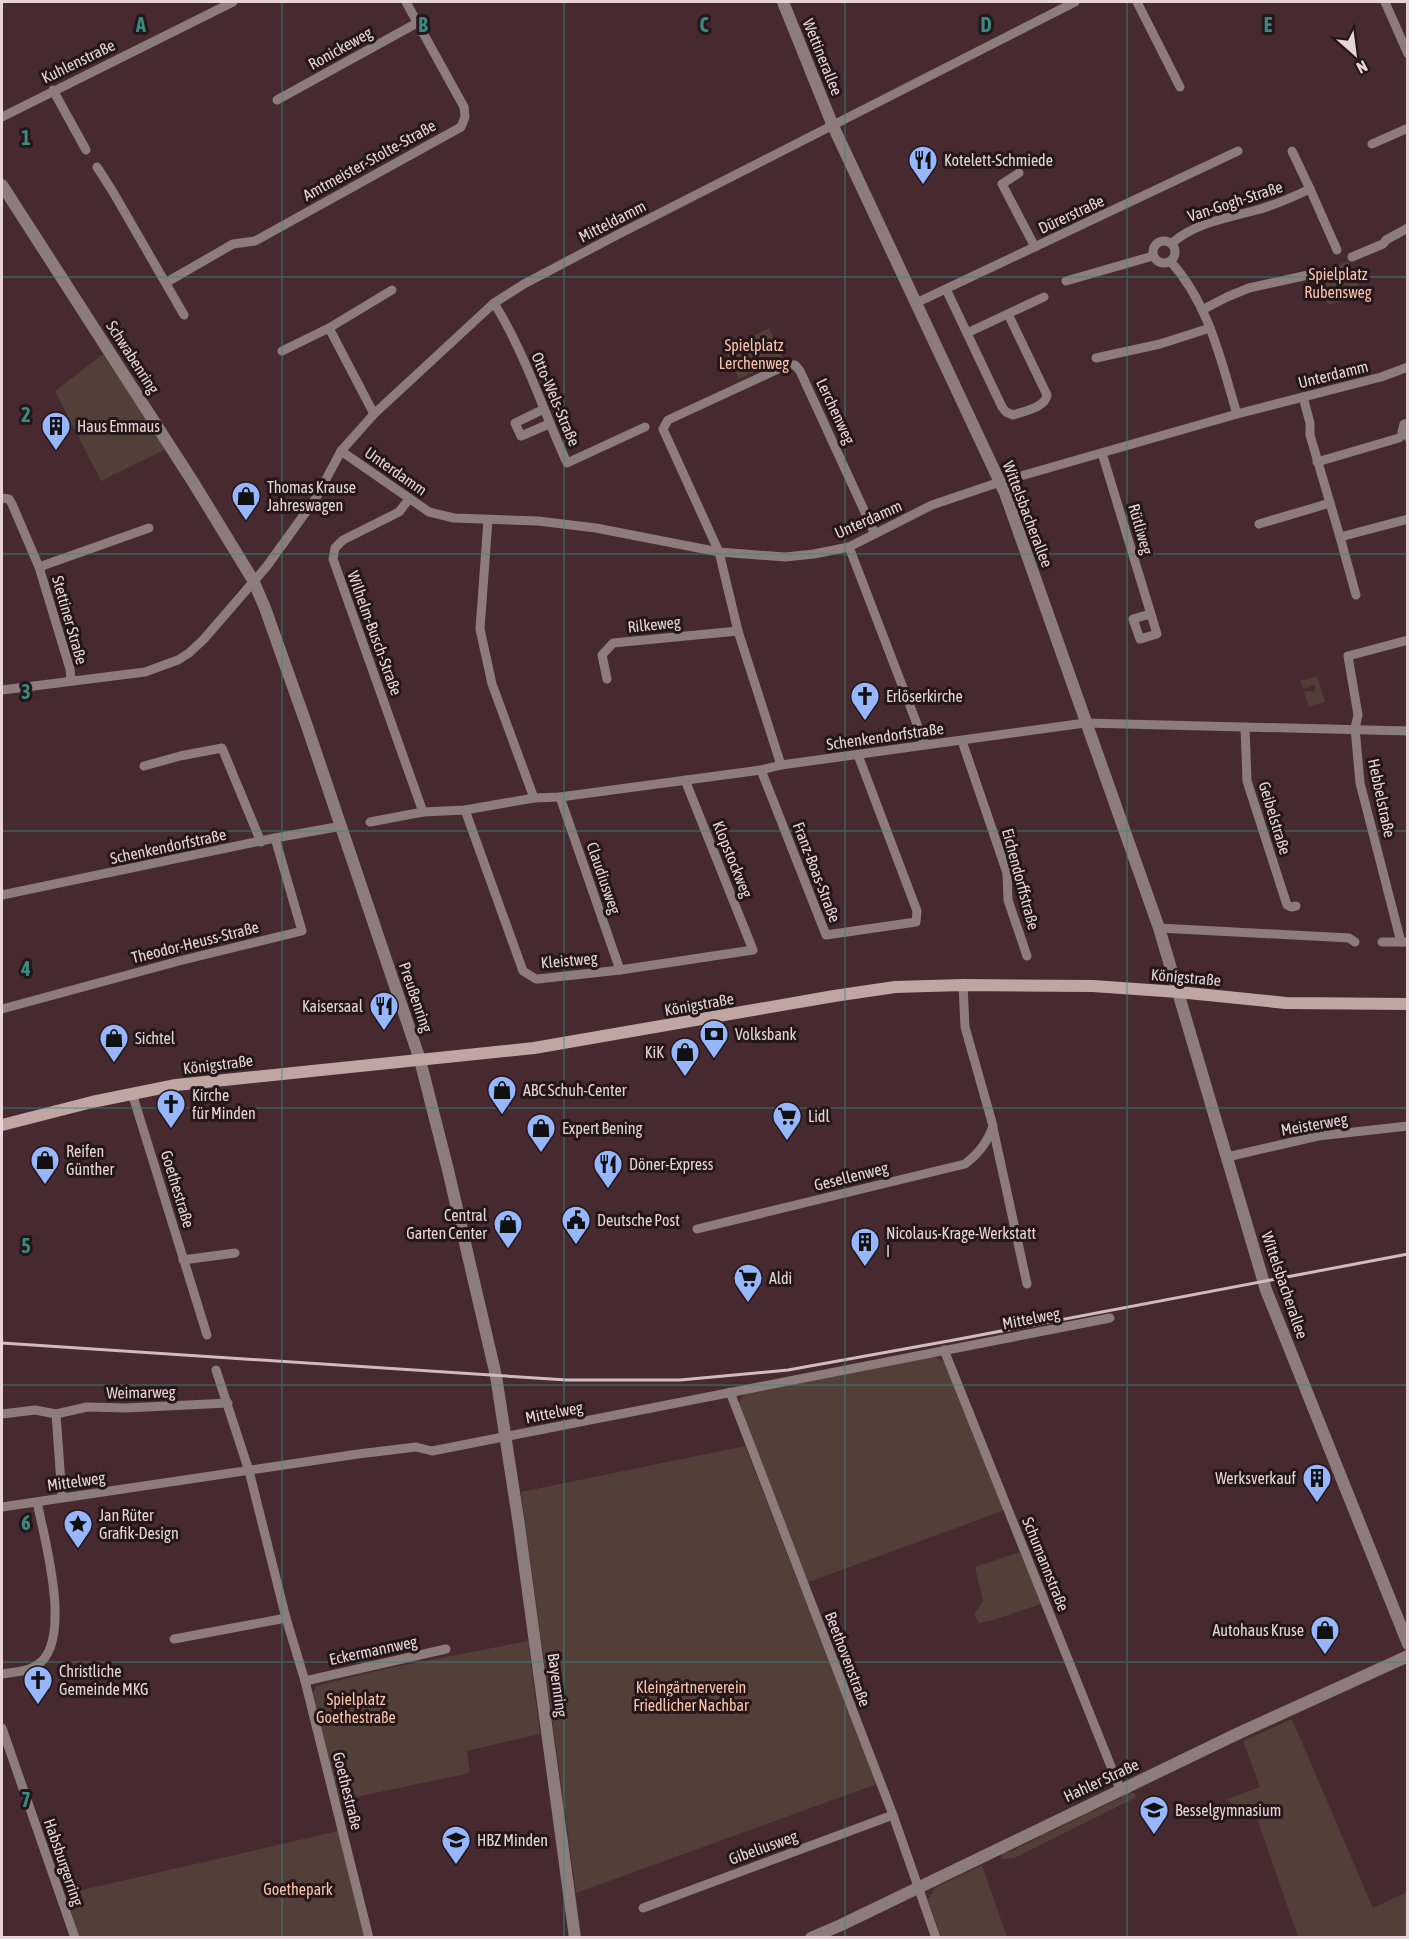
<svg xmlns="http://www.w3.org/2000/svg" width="1409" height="1939" font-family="'Asap Condensed',sans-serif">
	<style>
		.green { fill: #513f38 }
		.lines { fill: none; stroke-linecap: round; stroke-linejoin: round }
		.minor { stroke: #8c7c7b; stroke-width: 9 }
		.tertiary { stroke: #8c7c7b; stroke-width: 12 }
		.secondary { stroke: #bfa6a3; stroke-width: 12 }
		.rail { stroke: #d0bcc0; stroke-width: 3 }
		.grid { fill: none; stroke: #3a8983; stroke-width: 1.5; stroke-opacity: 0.55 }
		.labels { text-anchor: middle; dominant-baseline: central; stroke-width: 6; stroke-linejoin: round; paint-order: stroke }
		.street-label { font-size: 16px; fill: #e7d4d8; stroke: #24171a }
		.poi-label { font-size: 16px; fill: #e7d4d8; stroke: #24171a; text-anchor: start }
		.park-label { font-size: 16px; fill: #fcc3aa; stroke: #24171a }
		.grid-label { font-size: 20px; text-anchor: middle; font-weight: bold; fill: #3a8983; stroke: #24171a; stroke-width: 6; stroke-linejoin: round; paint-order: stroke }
	</style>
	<rect width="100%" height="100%" fill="#462a30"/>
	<!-- green -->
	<g class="green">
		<polygon points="1348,261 1362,294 1328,305 1315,274"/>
		<polygon points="769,328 783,358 739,379 725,350"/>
		<polygon points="103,354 166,449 101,481 55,391"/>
		<polygon points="1317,676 1325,702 1309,707 1304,692 1309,691 1314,692 1316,687 1312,684 1309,687 1303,689 1300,681"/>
		<polygon points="933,1357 940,1359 945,1363 1005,1510 806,1583 739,1404 741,1397 746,1393"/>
		<polygon points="745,1446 877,1784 576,1893 521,1492"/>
		<polygon points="1020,1552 1041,1604 990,1621 979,1623 974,1614 983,1601 975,1567"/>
		<polygon points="528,1641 540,1734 467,1751 470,1773 337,1801 313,1693 316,1686 380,1670"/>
		<path d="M 1292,1719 L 1373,1908 L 1407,1892 L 1407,1937 L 1298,1937 L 1252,1804 C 1241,1806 1235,1808 1227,1799 L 1260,1787 L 1243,1741 Z"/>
		<polygon points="1129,1792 1136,1794 1135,1798 1014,1858 1002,1859 1001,1855 1004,1852 1012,1851 1040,1837 1043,1833 1051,1832 1081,1817 1087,1812 1092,1812 1121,1798 1123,1795"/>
		<polygon points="338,1831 366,1937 79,1937 65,1894"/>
		<polygon points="982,1865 1007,1937 941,1937 928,1900 935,1888"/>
	</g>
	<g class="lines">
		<!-- minor -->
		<g class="minor">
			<polyline points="1137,2 1180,87"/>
			<polyline points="1385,2 1408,54"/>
			<polyline points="53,90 86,150"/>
			<polyline points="277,100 417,23"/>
			<polyline points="2,117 233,2"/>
			<polyline points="1372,144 1408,128"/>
			<polyline points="1292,151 1310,189"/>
			<polyline points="97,167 113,192 184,315"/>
			<polyline points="1019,173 1002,184 1035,247"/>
			<circle cx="1164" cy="252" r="11"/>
			<path d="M 1172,243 C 1196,223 1223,219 1253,211 C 1273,206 1291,198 1310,189 L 1337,250"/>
			<polyline points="1352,257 1383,244 1386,240 1408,228"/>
			<path d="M 1171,262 C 1209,304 1221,361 1237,414"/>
			<polyline points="1066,281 1153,256"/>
			<polyline points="167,282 233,244 255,241 461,127 465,117 464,107 406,2"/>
			<path d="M 946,289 L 1002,407 L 1006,412 L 1013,415 C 1024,411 1045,408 1047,395 L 1008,314"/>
			<path d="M 494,303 C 525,353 543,410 567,463 L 645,427"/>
			<polyline points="916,303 1238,151"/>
			<polyline points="1202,310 1227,297 1249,288 1308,275"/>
			<polyline points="329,328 374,414"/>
			<polyline points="967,333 1044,297"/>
			<polyline points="282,351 329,328 392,290"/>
			<polyline points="1096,358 1160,344 1210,328"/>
			<polyline points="1303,397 1310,423 1310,435 1340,537 1408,519"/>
			<polyline points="544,409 515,423 521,436 549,424"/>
			<polyline points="1408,423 1404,424 1402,432 1408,437"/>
			<polyline points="341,451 429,512 454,518 538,521 596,528 719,552 785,557 814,554 849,547 932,505 1000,482 1237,414 1381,377 1408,367"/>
			<polyline points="1102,453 1157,634 1140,639 1133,619 1150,614"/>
			<polyline points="1317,462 1399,438"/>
			<polyline points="2,498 9,499 12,504 39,567 70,669 71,681"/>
			<polyline points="409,499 399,512 343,540 335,548 333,559 423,812"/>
			<polyline points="488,520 480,629 492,684 534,798"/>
			<polyline points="1259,524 1330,503"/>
			<polyline points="1340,537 1356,595"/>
			<polyline points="849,547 925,745"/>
			<polyline points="39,567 149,528"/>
			<polyline points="607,679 602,655 613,643 738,631"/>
			<polyline points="2,690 145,672 178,660 189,653 204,639 267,566 316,498 341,451 374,414 494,303 524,284 617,235 1075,2"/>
			<polyline points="1245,727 1247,781 1287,905 1291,907 1296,906"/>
			<polyline points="962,741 1007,873 1008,900 1027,956"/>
			<polyline points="781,765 738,631 719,552 663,429 668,420 787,365 795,365 800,371 875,534"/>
			<polyline points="144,766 180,756 222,748 261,842"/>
			<polyline points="761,770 826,935 916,922 917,911 858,755"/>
			<polyline points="560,797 620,970"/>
			<polyline points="465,810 523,971 536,979 538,979 620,970 753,950 685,780"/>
			<polyline points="370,822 423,812 465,810 534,798 560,797 761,770 781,765 1085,723 1408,731"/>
			<polyline points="2,895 275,838 342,826"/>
			<polyline points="1159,928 1349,938 1355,942"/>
			<polyline points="1382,942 1407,942"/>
			<polyline points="1401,942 1360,783 1355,728 1358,715 1348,656 1408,640"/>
			<polyline points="2,1009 179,961 302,931 275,838"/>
			<polyline points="132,1093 207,1335"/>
			<polyline points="993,1128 1027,1284"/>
			<polyline points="1227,1157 1318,1136 1408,1126"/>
			<path d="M 697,1229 L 965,1164 C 979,1153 987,1143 993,1126 L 965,1027 L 963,985"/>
			<polyline points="183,1260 235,1253"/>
			<polyline points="944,1350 1120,1789"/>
			<polyline points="216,1370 249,1471 286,1618 305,1681 369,1938"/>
			<polyline points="730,1392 893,1815 936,1938"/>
			<polyline points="2,1414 35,1410 56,1414 87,1407 126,1408 228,1403"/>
			<polyline points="56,1414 62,1497"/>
			<polyline points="2,1507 358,1454 416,1447 432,1451 1110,1318"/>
			<polyline points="174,1639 286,1618"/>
			<path d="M 2,1674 C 13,1672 28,1672 37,1665 C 74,1642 44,1537 37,1502"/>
			<polyline points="305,1681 446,1649"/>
			<polyline points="2,1728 75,1938"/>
			<polyline points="643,1908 893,1815"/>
		</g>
		<!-- tertiary -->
		<g class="tertiary">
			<polyline points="783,2 833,126 1005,493 1159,928 1266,1290 1408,1644"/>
			<polyline points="2,185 193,482 253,580 265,608 308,729 420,1060 448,1170 496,1376 519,1525 575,1938"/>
			<polyline points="811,1938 841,1925 1239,1733 1408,1656"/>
		</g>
		<!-- secondary -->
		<polyline class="secondary" points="2,1125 92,1102 176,1085 534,1048 834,996 895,987 963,985 1093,986 1178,992 1286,1003 1408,1004"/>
		<!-- rail -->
		<polyline class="rail" points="2,1343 567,1380 680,1380 788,1370 954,1340 1408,1254"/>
	</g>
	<!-- grid -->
	<path class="grid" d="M 282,2 L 282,1938M 564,2 L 564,1938M 845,2 L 845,1938M 1127,2 L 1127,1938M 2,277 L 1408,277M 2,554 L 1408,554M 2,831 L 1408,831M 2,1108 L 1408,1108M 2,1385 L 1408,1385M 2,1662 L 1408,1662"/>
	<!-- icons -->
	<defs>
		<g id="restaurant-pin" transform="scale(1.5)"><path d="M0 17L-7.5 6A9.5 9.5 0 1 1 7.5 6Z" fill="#96b6fd" stroke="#24171a"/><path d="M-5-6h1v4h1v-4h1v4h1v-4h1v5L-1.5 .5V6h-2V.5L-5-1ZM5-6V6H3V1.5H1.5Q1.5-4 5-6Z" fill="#111"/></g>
		<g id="building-pin" transform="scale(1.5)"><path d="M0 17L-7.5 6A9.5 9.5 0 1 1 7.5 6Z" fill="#96b6fd" stroke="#24171a"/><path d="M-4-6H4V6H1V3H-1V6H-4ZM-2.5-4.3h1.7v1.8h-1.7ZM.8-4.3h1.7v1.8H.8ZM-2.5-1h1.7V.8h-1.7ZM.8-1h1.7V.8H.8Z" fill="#111"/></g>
		<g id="shop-pin" transform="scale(1.5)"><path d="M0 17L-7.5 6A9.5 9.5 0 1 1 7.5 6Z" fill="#96b6fd" stroke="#24171a"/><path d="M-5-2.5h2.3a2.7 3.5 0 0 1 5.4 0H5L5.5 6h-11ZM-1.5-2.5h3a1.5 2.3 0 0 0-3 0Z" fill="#111"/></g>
		<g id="church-pin" transform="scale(1.5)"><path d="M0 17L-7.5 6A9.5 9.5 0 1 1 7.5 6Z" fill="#96b6fd" stroke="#24171a"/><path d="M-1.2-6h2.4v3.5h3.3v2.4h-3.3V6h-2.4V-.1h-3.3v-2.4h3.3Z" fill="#111"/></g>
		<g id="bank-pin" transform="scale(1.5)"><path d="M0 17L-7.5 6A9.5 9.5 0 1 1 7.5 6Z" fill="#96b6fd" stroke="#24171a"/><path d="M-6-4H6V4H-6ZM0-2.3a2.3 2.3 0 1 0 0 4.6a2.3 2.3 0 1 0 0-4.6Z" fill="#111"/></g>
		<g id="supermarket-pin" transform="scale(1.5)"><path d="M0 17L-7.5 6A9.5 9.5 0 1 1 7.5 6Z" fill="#96b6fd" stroke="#24171a"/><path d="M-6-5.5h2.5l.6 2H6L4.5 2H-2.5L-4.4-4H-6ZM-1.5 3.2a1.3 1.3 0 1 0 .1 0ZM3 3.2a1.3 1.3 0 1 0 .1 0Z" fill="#111"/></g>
		<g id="civic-pin" transform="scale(1.5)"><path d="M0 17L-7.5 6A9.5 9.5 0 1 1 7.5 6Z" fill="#96b6fd" stroke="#24171a"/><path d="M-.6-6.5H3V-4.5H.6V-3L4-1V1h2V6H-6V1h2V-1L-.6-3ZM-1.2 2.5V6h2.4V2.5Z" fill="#111"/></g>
		<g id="sight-pin" transform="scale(1.5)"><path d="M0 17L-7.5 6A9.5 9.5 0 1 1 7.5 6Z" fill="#96b6fd" stroke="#24171a"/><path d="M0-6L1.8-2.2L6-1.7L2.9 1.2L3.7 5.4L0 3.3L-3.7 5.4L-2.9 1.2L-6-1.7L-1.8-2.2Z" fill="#111"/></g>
		<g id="school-pin" transform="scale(1.5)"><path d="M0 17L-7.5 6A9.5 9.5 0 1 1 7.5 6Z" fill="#96b6fd" stroke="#24171a"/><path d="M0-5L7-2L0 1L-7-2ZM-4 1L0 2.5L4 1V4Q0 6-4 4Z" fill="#111"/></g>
	</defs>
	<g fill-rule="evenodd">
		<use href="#restaurant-pin" x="923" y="160"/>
		<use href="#building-pin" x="56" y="426"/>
		<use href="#shop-pin" x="246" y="496"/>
		<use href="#church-pin" x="865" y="696"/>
		<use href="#restaurant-pin" x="384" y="1006"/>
		<use href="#bank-pin" x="714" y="1034"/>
		<use href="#shop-pin" x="114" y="1038"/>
		<use href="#shop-pin" x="685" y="1052"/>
		<use href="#shop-pin" x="502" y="1090"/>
		<use href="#church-pin" x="171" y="1104"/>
		<use href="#supermarket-pin" x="787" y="1116"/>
		<use href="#shop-pin" x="541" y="1128"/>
		<use href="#shop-pin" x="45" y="1160"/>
		<use href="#restaurant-pin" x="608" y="1164"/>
		<use href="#civic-pin" x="576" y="1220"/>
		<use href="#shop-pin" x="508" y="1224"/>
		<use href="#building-pin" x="865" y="1242"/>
		<use href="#supermarket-pin" x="748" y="1278"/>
		<use href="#building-pin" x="1317" y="1478"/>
		<use href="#sight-pin" x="78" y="1524"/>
		<use href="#shop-pin" x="1325" y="1630"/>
		<use href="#church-pin" x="38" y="1680"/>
		<use href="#school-pin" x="1154" y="1810"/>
		<use href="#school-pin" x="456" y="1840"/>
	</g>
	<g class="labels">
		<!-- street labels -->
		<g class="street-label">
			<text transform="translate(340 48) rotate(-29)">Ronickeweg</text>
			<text transform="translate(823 57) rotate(68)">Wettinerallee</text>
			<text transform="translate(78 61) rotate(-26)">Kuhlenstraße</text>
			<text transform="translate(369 160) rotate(-29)">Amtmeister-Stolte-Straße</text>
			<text transform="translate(1235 201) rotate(-18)">Van-Gogh-Straße</text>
			<text transform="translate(1071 214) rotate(-25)">Dürerstraße</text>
			<text transform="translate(612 221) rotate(-27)">Mitteldamm</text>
			<text transform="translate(133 357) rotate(57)">Schwabenring</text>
			<text transform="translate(1333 374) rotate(-14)">Unterdamm</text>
			<text transform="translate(556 399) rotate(67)">Otto-Wels-Straße</text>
			<text transform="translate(836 411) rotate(65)">Lerchenweg</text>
			<text transform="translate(396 471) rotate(35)">Unterdamm</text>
			<text transform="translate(1028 514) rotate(69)">Wittelsbacherallee</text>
			<text transform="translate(868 519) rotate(-24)">Unterdamm</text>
			<text transform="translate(1141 529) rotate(74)">Rütliweg</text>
			<text transform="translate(70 620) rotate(74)">Stettiner Straße</text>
			<text transform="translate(654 624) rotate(-6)">Rilkeweg</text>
			<text transform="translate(375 633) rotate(70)">Wilhelm-Busch-Straße</text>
			<text transform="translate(885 736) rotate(-8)">Schenkendorfstraße</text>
			<text transform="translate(1382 798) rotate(78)">Hebbelstraße</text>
			<text transform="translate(1275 818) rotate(73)">Geibelstraße</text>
			<text transform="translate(168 846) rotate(-12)">Schenkendorfstraße</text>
			<text transform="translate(733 859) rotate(68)">Klopstockweg</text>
			<text transform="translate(817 872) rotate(69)">Franz-Boas-Straße</text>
			<text transform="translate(604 878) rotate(71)">Claudiusweg</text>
			<text transform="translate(1021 879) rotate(75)">Eichendorffstraße</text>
			<text transform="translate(195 942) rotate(-14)">Theodor-Heuss-Straße</text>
			<text transform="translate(569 960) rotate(-5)">Kleistweg</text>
			<text transform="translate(1186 977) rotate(5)">Königstraße</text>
			<text transform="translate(416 997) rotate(71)">Preußenring</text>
			<text transform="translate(699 1004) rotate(-10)">Königstraße</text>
			<text transform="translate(218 1064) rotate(-7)">Königstraße</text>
			<text transform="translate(1314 1124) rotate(-10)">Meisterweg</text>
			<text transform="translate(851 1176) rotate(-14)">Gesellenweg</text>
			<text transform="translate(178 1189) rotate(73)">Goethestraße</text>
			<text transform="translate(1285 1285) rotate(71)">Wittelsbacherallee</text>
			<text transform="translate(1031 1318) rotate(-11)">Mittelweg</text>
			<text transform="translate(141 1392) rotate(-1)">Weimarweg</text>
			<text transform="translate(554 1412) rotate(-11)">Mittelweg</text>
			<text transform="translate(76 1481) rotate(-8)">Mittelweg</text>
			<text transform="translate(1046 1564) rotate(68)">Schumannstraße</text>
			<text transform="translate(373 1650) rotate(-12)">Eckermannweg</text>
			<text transform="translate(848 1659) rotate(69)">Beethovenstraße</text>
			<text transform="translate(558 1685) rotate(82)">Bayernring</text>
			<text transform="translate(1101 1780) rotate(-25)">Hahler Straße</text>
			<text transform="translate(348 1791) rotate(76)">Goethestraße</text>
			<text transform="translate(763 1847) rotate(-20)">Gibeliusweg</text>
			<text transform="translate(64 1862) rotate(71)">Habsburgerring</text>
		</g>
		<!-- poi labels -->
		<g class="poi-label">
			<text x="944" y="160">Kotelett-Schmiede</text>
			<text x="77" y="426">Haus Emmaus</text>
			<text x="267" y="487">Thomas Krause<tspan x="267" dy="18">Jahreswagen</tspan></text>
			<text x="886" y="696">Erlöserkirche</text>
			<text x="363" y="1006" text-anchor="end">Kaisersaal</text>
			<text x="735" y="1034">Volksbank</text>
			<text x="135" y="1038">Sichtel</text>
			<text x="664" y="1052" text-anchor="end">KiK</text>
			<text x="523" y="1090">ABC Schuh-Center</text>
			<text x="192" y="1095">Kirche<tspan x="192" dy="18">für Minden</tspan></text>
			<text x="808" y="1116">Lidl</text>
			<text x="562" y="1128">Expert Bening</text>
			<text x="66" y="1151">Reifen<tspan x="66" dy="18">Günther</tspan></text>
			<text x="629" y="1164">Döner-Express</text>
			<text x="487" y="1215" text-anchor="end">Central<tspan x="487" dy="18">Garten Center</tspan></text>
			<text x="597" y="1220">Deutsche Post</text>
			<text x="886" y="1233">Nicolaus-Krage-Werkstatt<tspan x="886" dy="18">I</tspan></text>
			<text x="769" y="1278">Aldi</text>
			<text x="1296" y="1478" text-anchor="end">Werksverkauf</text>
			<text x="99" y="1515">Jan Rüter<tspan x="99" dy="18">Grafik-Design</tspan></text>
			<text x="1304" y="1630" text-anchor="end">Autohaus Kruse</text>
			<text x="59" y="1671">Christliche<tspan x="59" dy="18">Gemeinde MKG</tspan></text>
			<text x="1175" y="1810">Besselgymnasium</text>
			<text x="477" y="1840">HBZ Minden</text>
		</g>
		<!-- park labels -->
		<g class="park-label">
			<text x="1338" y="274">Spielplatz<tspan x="1338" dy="18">Rubensweg</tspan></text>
			<text x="754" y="345">Spielplatz<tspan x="754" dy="18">Lerchenweg</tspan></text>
			<text x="691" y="1687">Kleingärtnerverein<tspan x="691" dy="18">Friedlicher Nachbar</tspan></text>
			<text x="356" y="1699">Spielplatz<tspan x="356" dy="18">Goethestraße</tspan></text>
			<text x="298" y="1889">Goethepark</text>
		</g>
	</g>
	<g class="grid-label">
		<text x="141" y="32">A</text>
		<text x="423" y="32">B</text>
		<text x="704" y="32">C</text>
		<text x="986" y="32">D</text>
		<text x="1268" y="32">E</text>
		<text x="26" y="145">1</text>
		<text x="26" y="422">2</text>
		<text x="26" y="699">3</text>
		<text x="26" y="976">4</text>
		<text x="26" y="1253">5</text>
		<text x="26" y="1530">6</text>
		<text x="26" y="1807">7</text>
	</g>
	<!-- border -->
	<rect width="1409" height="1939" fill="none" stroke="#e7d4d8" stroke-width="6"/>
	<!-- north arrow -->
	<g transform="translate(1355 54) rotate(152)" stroke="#24171a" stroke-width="4.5" paint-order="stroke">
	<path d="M0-4.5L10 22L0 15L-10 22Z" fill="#e7d4d8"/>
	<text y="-9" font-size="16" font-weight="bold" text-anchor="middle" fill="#e7d4d8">N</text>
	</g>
</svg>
